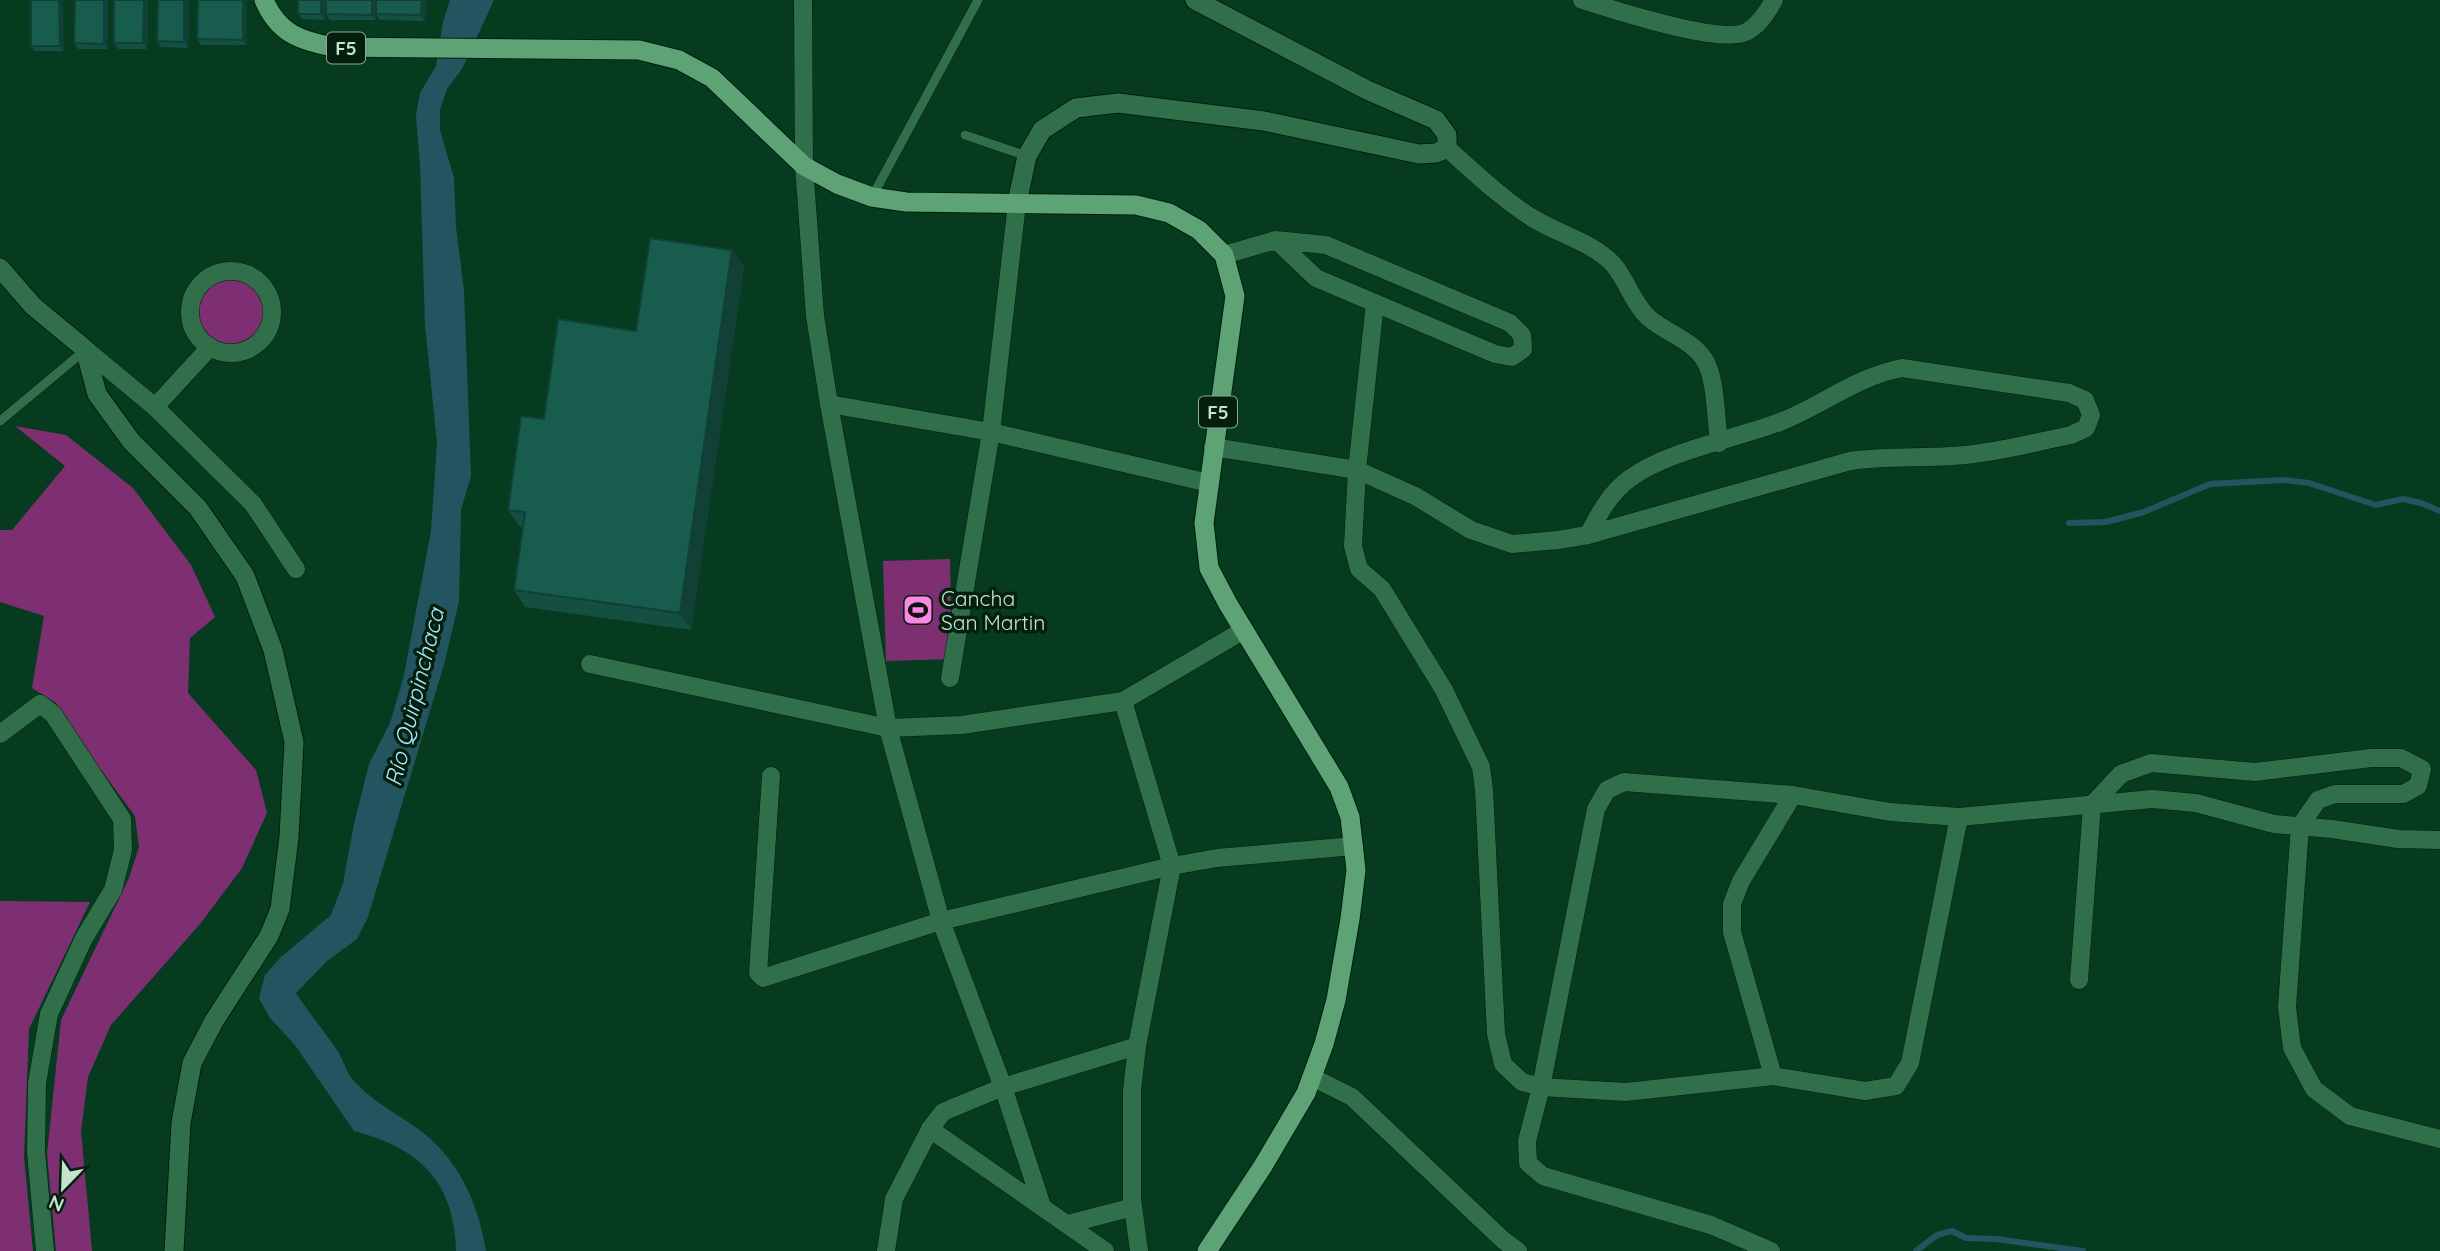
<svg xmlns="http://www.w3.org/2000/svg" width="2440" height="1251" font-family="Quicksand,sans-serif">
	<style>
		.green { fill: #7e2f71 }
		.water { fill: #235560 }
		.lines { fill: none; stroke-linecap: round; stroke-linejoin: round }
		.stream { stroke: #235560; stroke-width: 6 }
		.service-casing { stroke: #00200d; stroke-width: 10 }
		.minor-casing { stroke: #00200d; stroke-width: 19 }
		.tertiary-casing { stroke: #00200d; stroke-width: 21 }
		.trunk-casing { stroke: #00200d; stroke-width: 21 }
		.service { stroke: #306f49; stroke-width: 9 }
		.minor { stroke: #306f49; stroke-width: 18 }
		.tertiary { stroke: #306f49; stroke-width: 19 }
		.trunk { stroke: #5da376; stroke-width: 19 }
		.wall { fill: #144f42 }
		.shaded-wall { fill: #104036 }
		.building { fill: #175c4d; stroke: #104036; stroke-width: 2 }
		.labels { text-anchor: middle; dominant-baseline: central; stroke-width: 7; stroke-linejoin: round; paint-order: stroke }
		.shield { fill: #051f0f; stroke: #8ba994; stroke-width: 2 }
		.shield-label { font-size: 19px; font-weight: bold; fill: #c4e4cd }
		.poi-label { font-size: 21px; fill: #c4e4cd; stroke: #051f0f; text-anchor: start }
		.water-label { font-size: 23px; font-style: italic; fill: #a9eaf9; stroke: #051f0f }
	</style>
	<rect width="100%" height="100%" fill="#073b20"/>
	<!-- green -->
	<g class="green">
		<circle cx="231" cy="312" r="33"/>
		<polygon points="15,426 66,435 133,488 191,565 215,617 190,638 188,693 256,770 267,813 242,868 200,924 111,1025 88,1077 81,1131 92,1251 56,1251 47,1154 61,1020 129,878 139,847 135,816 99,767 56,703 32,688 44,616 0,602 0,530 12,530 65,466"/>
		<polygon points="950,559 952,659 886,661 883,561"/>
		<polygon points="0,901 90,902 29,1029 24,1157 33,1251 0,1251"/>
	</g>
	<!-- water -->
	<path class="water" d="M 450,0 L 494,0 L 462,69 L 447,89 L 440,110 L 440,130 L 454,178 L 456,227 L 464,290 L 471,476 L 461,510 L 459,601 L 445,661 L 368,917 L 357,939 L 327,961 L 296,993 C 309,1013 324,1031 337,1050 C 343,1059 346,1071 352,1079 C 371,1101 398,1114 421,1131 C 460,1162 478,1203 486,1251 L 456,1251 C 454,1182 420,1148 354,1131 L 295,1045 L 270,1018 L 259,998 L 265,975 L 280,958 L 331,915 L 343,883 L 354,824 L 369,764 L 390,723 L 404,675 L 431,531 L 437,443 L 425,325 L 420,165 L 416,115 L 420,93 L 436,66 L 443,22 Z"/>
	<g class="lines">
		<!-- stream -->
		<g class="stream">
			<polyline points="2069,523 2106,522 2144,512 2210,484 2283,480 2309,483 2376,505 2403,499 2421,503 2440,511"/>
			<polyline points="1916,1251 1937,1235 1952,1231 1966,1238 1996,1239 2083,1251"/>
		</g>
		<!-- service casing -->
		<g class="service-casing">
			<g id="service">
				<polyline points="965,135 1027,156"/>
				<polyline points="872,197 978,0"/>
				<polyline points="0,421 84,351"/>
			</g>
		</g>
		<!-- minor casing -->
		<g class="minor-casing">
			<g id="minor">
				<polyline points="803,0 804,166 815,316 829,404 888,728 941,921 1003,1087 1042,1206"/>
				<path d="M 1582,0 C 1612,9 1719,45 1746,32 C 1757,27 1768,11 1774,0"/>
				<path d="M 1447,148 C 1475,173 1502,199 1534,219 C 1559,234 1592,242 1613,264 C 1627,280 1633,304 1649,318 C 1666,333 1690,339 1704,359 C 1716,376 1716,421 1719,443"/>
				<polyline points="1224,255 1276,240 1326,245 1510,323 1522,335 1523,349 1512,357 1495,354 1316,278 1276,240"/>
				<circle cx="231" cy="312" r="41"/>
				<polyline points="1375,303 1357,470 1353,546 1359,569 1382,589 1444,690 1481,767 1484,790 1496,1034 1503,1064 1522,1082 1541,1087 1626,1092 1773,1076 1865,1091 1896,1086 1910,1063 1959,817"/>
				<polyline points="85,349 155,407 253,504 296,569"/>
				<polyline points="829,404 991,432 1209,483"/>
				<polyline points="155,407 210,347"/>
				<path d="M 1213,447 L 1357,470 L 1415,496 L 1471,530 L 1512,544 L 1558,540 L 1588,535 L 1850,461 C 1888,455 1926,459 1964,455 C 2000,452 2036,442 2071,435 L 2086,428 L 2091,415 L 2085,400 L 2069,393 L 1902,368 C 1858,376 1821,406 1780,422 C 1733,440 1668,450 1629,479 C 1609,494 1599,514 1588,535"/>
				<polyline points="590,664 888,728 962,725 1123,701 1244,630"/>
				<polyline points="950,678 991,432 1017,203"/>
				<polyline points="1123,701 1172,866 1137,1046 1132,1091 1132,1199 1139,1251"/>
				<polyline points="0,734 40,704 53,714 122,819 123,850 113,890 84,938 49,1014 37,1083 36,1152 45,1251"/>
				<polyline points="771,776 758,973 763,978 941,921 1172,866 1217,858 1354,846"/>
				<polyline points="2079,980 2092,805 2121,774 2151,763 2255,772 2371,758 2401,758 2422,769 2418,786 2403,794 2335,794 2318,800 2300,826 2287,1007 2292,1048 2314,1089 2350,1116 2440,1139"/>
				<polyline points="1773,1076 1732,932 1732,904 1741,881 1793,795 1890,812 1959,817 2152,799 2196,803 2274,824 2332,829 2398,839 2440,840"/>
				<polyline points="1312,1077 1352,1097 1503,1240 1518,1251"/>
				<polyline points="930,1129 1105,1251"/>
				<polyline points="1068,1224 1133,1207"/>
				<polyline points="886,1251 894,1199 930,1129 943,1112 1003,1087 1137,1046"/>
				<polyline points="1771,1251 1711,1225 1543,1176 1528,1163 1527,1141 1541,1087 1596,809 1607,790 1624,782 1793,795"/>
			</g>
		</g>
		<!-- tertiary casing -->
		<g class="tertiary-casing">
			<g id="tertiary">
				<polyline points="1017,203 1027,156 1042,130 1076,108 1118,103 1264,121 1419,154 1436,153 1447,148 1447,135 1436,120 1367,90 1195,0"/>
				<polyline points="0,268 33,306 85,349 97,394 131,441 198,508 245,576 273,650 294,742 289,837 280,909 269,936 214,1021 192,1063 181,1123 174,1251"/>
			</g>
		</g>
		<!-- trunk casing -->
		<g class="trunk-casing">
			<path id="trunk" d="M 264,0 C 278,33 300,41 334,47 L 639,50 L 679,60 L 712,78 L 804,166 L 837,184 L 872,197 L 906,202 L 1136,205 L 1169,213 L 1199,230 L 1224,255 L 1235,296 L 1204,523 L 1209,568 L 1228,604 L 1339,787 L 1350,817 L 1356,870 L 1350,919 L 1336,1000 L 1324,1044 L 1306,1093 L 1263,1166 L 1207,1251"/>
		</g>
		<!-- service -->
		<use href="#service" class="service"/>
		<!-- minor -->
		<use href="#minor" class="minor"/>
		<!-- tertiary -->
		<use href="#tertiary" class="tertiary"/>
		<!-- trunk -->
		<use href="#trunk" class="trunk"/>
	</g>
	<!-- wall -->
	<g class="wall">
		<polygon points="31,0 64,51 35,51 31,46"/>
		<polygon points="75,0 108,49 78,49 74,43"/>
		<polygon points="114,0 148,0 147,49 118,49 114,43"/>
		<polygon points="158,0 189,0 188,48 161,47 157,41"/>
		<polygon points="247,0 247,45 201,45 197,39"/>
		<polygon points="298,0 325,0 325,20 302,19 298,14"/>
		<polygon points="426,0 425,21 380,20 376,15 376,20 330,20 326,14"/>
		<polygon points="732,250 744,267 691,630 525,607 514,590 522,527 519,526 508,510 544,419 636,331"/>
	</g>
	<!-- shaded-wall -->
	<g class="shaded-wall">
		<polygon points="59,0 63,0 64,51 60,46"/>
		<polygon points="104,0 108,0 108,49 104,44"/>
		<polygon points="144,0 148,0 147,49 143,43"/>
		<polygon points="184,0 189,0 188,48 184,42"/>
		<polygon points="243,0 247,0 247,45 243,40"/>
		<polygon points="321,0 325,0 325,20 321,14"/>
		<polygon points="372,0 376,0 376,20 372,15"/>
		<polygon points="422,0 426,0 425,21 421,15"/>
		<polygon points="732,250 744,267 691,630 680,613"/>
	</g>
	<!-- building -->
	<g class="building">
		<polygon points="31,0 59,0 60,46 31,46"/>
		<polygon points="75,0 104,0 104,44 74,43"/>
		<polygon points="114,0 144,0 143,43 114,43"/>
		<polygon points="158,0 184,0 184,42 157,41"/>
		<polygon points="198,0 243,0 243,40 197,39"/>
		<rect x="298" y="0" width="23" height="14"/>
		<polygon points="326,0 372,0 372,15 326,14"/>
		<polygon points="376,0 422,0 421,15 376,14"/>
		<polygon points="650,238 732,250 680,613 514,590 525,512 508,510 521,416 544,419 558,319 636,331"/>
	</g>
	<!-- icons -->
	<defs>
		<g id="stadium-square" transform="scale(1.575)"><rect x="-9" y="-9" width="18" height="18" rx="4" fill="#fb87e5" stroke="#051f0f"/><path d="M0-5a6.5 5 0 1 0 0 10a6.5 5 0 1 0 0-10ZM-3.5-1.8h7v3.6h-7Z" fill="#111"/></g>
	</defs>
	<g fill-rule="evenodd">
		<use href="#stadium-square" x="918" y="610"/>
	</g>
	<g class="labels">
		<!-- shield labels -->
		<g class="shield">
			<rect x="327" y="32.5" width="38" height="31" rx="5"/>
			<rect x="1199" y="396.5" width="38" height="31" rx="5"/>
		</g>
		<g class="shield-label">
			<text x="346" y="48">F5</text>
			<text x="1218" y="412">F5</text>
		</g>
		<!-- poi labels -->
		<g class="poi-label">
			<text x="941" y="598">Cancha<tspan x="941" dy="24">San Martin</tspan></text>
		</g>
		<!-- water labels -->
		<g class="water-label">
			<text transform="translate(414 697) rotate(-76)">Río Quirpinchaca</text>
		</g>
	</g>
	<!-- north arrow -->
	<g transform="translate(63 1188) rotate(203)" stroke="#051f0f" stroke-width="5" paint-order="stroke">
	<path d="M0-5L12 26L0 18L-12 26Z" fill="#c4e4cd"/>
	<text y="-10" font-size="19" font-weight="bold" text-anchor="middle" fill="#c4e4cd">N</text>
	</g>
</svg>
